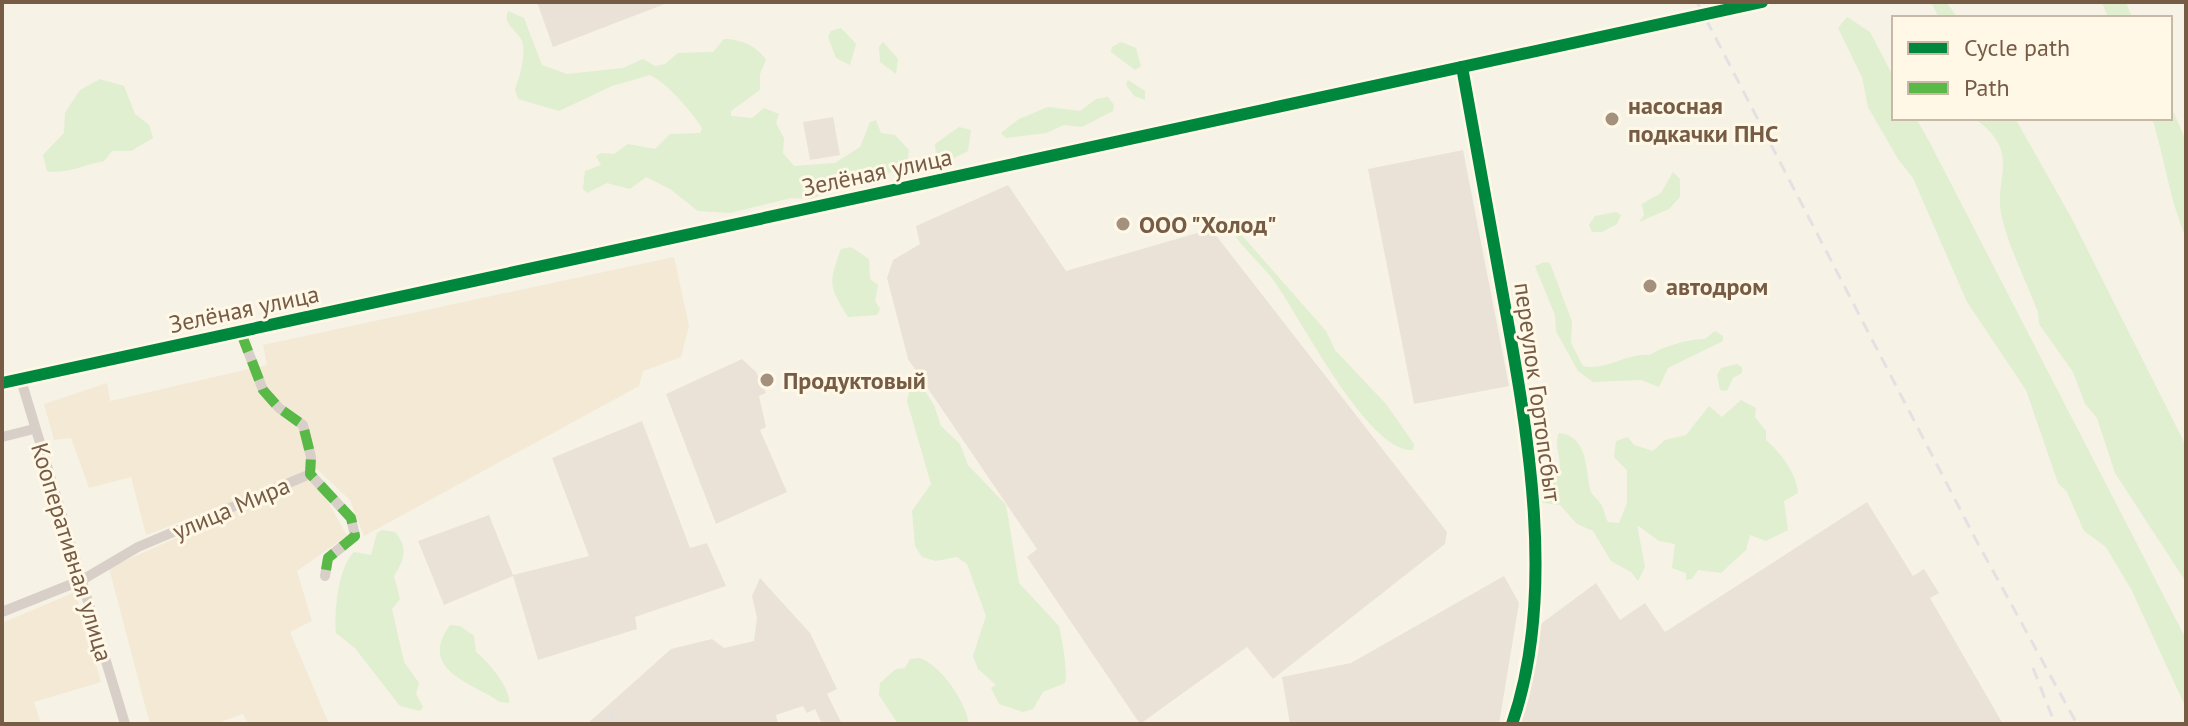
<svg xmlns="http://www.w3.org/2000/svg" width="2188" height="726" font-family="'PT Sans',sans-serif">
	<style>
		.residential { fill: #f3e9d5 }
		.industrial { fill: #eae2d7 }
		.green { fill: #dfefcf }
		.lines { fill: none; stroke-linecap: round; stroke-linejoin: round }
		.minor { stroke: #d8d0c8; stroke-width: 10 }
		.tertiary { stroke: #d8d0c8; stroke-width: 12 }
		.rail { stroke: #e4e1e3; stroke-width: 3; stroke-dasharray: 12 8; stroke-linecap: butt }
		.quiet { stroke: #58b947; stroke-width: 10; stroke-dasharray: 20 10; stroke-linecap: butt }
		.cycleway-casing { stroke: #fff8e7; stroke-width: 17 }
		.cycleway { stroke: #00873e; stroke-width: 12 }
		.poi-dot { fill: #a3907d; stroke: #fff8e7; stroke-width: 3 }
		.labels { text-anchor: middle; dominant-baseline: central; stroke-width: 6; stroke-linejoin: round; paint-order: stroke }
		.poi-label { font-size: 24px; font-weight: bold; fill: #765b45; stroke: #fff8e7; text-anchor: start }
		.street-label { font-size: 24px; fill: #765b45; stroke: #fff8e7 }
	</style>
	<rect width="100%" height="100%" fill="#f7f2e6"/>
	<!-- residential -->
	<g class="residential">
		<polygon points="674,257 689,326 681,357 643,371 639,386 364,536 350,500 317,469 146,535 131,477 89,488 71,438 54,440 44,404 107,383 110,401 267,365 263,345"/>
		<polygon points="314,476 347,536 297,571 312,621 290,632 329,724 248,724 243,714 215,724 150,724 109,568"/>
		<polygon points="75,592 101,682 34,702 41,724 2,724 2,623"/>
	</g>
	<!-- industrial -->
	<g class="industrial">
		<polygon points="537,2 670,2 553,47"/>
		<polygon points="833,117 840,155 810,160 803,122"/>
		<polygon points="1463,150 1509,386 1414,404 1368,169"/>
		<polygon points="1008,185 1066,271 1211,229 1447,532 1445,544 1273,679 1247,647 1140,724 1027,557 1037,549 908,359 887,278 893,260 920,244 916,226"/>
		<polygon points="742,359 756,372 766,393 759,396 766,427 760,430 787,492 716,524 666,394"/>
		<polygon points="642,421 690,548 707,543 726,586 635,617 637,629 538,660 513,576 444,605 418,541 489,515 513,575 589,556 552,458"/>
		<polygon points="1867,502 1913,576 1924,569 1939,593 1930,598 2003,724 1516,724 1524,705 1534,629 1596,583 1620,620 1645,603 1665,632"/>
		<polygon points="1504,576 1519,603 1499,724 1290,724 1282,677 1351,663"/>
		<polygon points="760,578 810,633 837,689 827,694 842,724 822,724 815,709 807,713 803,706 776,715 778,724 587,724 671,649 712,639 724,648 754,641 757,618 752,596"/>
	</g>
	<!-- green -->
	<g class="green">
		<polygon points="1931,2 1946,2 1958,18 1939,18"/>
		<polygon points="2102,2 2126,2 2132,18 2108,18"/>
		<path d="M 508,11 L 524,18 L 542,65 L 567,74 L 623,68 L 643,59 L 655,66 L 665,64 L 678,53 L 713,52 L 724,39 C 741,39 757,46 766,60 L 760,74 L 760,90 L 731,111 L 731,116 L 752,118 L 764,108 L 779,114 L 776,123 L 784,138 L 783,153 L 794,166 L 835,163 L 860,147 L 870,122 L 876,120 L 881,133 L 895,135 L 909,150 L 907,166 L 887,174 L 871,175 L 858,186 L 837,188 L 812,199 L 791,198 L 730,213 L 698,211 L 670,189 L 646,177 L 630,189 L 607,183 L 587,193 L 583,189 L 585,171 L 601,165 L 596,156 L 601,153 L 614,154 L 628,144 L 655,149 L 670,134 L 700,133 L 702,128 C 692,112 667,83 650,75 L 612,86 L 559,111 L 518,99 L 515,89 C 520,78 525,56 523,44 C 520,31 502,26 508,11 Z"/>
		<polygon points="1847,17 1870,32 1894,78 1894,118 1916,118 1930,143 2186,639 2186,708 2132,591 2106,547 2084,531 2067,492 2058,483 2026,390 1967,302 1913,178 1898,159 1868,107 1862,77 1838,28"/>
		<polygon points="841,28 856,44 850,65 836,58 828,37 831,31"/>
		<polygon points="883,42 898,59 896,74 880,62 879,47"/>
		<polygon points="1121,42 1136,48 1141,66 1135,70 1111,52 1112,47"/>
		<path d="M 100,79 L 124,86 L 135,114 L 149,125 L 153,138 L 131,151 L 112,151 L 104,161 C 86,164 65,175 47,171 L 43,155 L 64,133 L 65,113 L 80,90 Z"/>
		<polygon points="1128,80 1145,91 1145,100 1134,96 1126,85"/>
		<polygon points="1108,97 1114,105 1113,111 1082,127 1064,125 1046,133 1006,138 1001,133 1019,119 1048,107 1080,111 1096,99"/>
		<path d="M 2170,104 L 2186,141 L 2186,238 C 2169,198 2165,159 2152,118 L 2170,118 Z"/>
		<path d="M 1974,118 L 2015,118 L 2072,219 L 2186,446 L 2186,582 L 2115,473 L 2097,418 L 2085,404 L 2073,372 L 2039,324 L 2038,312 C 2026,281 2010,250 2002,218 C 1992,177 2024,154 1974,118 Z"/>
		<polygon points="959,127 971,130 968,151 948,161 936,156 935,144"/>
		<polygon points="1673,172 1680,179 1680,197 1669,209 1639,222 1644,215 1642,204 1661,193"/>
		<polygon points="1616,212 1621,215 1617,224 1602,232 1592,232 1589,225 1595,216"/>
		<path d="M 1239,232 L 1326,331 L 1335,350 L 1386,404 L 1414,444 L 1413,450 C 1369,454 1300,317 1276,284 C 1265,267 1248,254 1236,237 Z"/>
		<path d="M 851,247 L 869,259 L 870,279 L 878,285 L 875,301 L 880,309 L 877,315 L 848,317 C 829,286 828,284 841,249 Z"/>
		<path d="M 1545,262 L 1550,263 L 1572,322 L 1571,343 L 1583,366 C 1608,371 1625,353 1650,355 C 1660,347 1693,338 1705,339 L 1715,331 L 1723,336 L 1723,341 L 1668,368 L 1659,387 L 1641,380 L 1593,382 L 1578,371 L 1556,331 L 1555,315 L 1535,266 Z"/>
		<polygon points="1737,364 1742,367 1742,373 1733,378 1727,391 1720,390 1717,375 1721,368"/>
		<path d="M 921,385 L 934,405 L 941,426 L 960,444 L 968,465 L 1006,505 L 1019,583 L 1059,626 C 1062,640 1068,671 1065,683 L 1043,692 L 1033,709 L 1023,712 L 999,704 L 991,688 L 996,685 L 978,669 L 973,656 L 986,616 L 967,564 L 957,557 L 936,561 L 922,557 L 915,546 L 912,511 L 931,484 L 907,401 L 910,388 Z"/>
		<path d="M 1741,400 L 1756,408 L 1755,417 L 1766,431 L 1766,440 C 1780,452 1797,474 1798,493 L 1784,501 L 1788,530 L 1766,541 L 1750,535 L 1746,550 L 1721,573 L 1698,570 L 1692,579 L 1686,580 L 1686,573 L 1672,568 L 1675,544 L 1659,541 L 1637,525 L 1645,567 L 1638,581 L 1631,572 L 1611,561 L 1593,531 L 1577,524 L 1560,505 L 1543,503 L 1538,492 L 1543,471 L 1559,469 C 1562,457 1553,446 1559,433 C 1588,436 1585,467 1590,489 C 1591,495 1598,499 1601,504 C 1605,510 1604,516 1608,522 L 1619,523 L 1627,503 L 1627,470 L 1614,457 L 1616,441 L 1628,437 L 1634,445 L 1653,451 L 1665,440 L 1686,435 L 1709,406 L 1722,417 Z"/>
		<path d="M 382,530 L 395,532 C 409,548 404,560 394,576 L 400,599 L 392,609 L 404,662 L 419,683 L 416,694 L 423,707 L 420,711 L 400,706 L 355,648 L 336,633 C 334,611 338,568 354,552 L 371,555 L 377,533 Z"/>
		<path d="M 450,625 L 460,626 L 474,636 L 476,652 C 487,660 512,690 509,703 L 500,702 C 472,683 417,670 450,625 Z"/>
		<path d="M 920,658 C 941,666 965,700 969,724 L 898,724 L 879,695 L 880,683 L 896,669 L 905,668 L 910,659 Z"/>
	</g>
	<g class="lines">
		<!-- minor -->
		<g class="minor">
			<path d="M 1462,67 C 1476,145 1490,223 1504,301 C 1528,432 1557,595 1512,724"/>
			<polyline points="241,333 263,390 279,408 303,425 311,457 310,474"/>
			<polyline points="21,380 125,724"/>
			<polyline points="2,437 34,429"/>
			<polyline points="310,474 351,518 355,536 328,558 325,576"/>
			<polyline points="2,612 82,580 138,547 310,474"/>
		</g>
		<!-- tertiary -->
		<polyline class="tertiary" points="2,383 1762,2"/>
		<!-- rail -->
		<g class="rail">
			<polyline points="1697,2 1976,540 2077,724"/>
			<polyline points="2033,668 2055,724"/>
			<polyline points="610,713 615,724"/>
		</g>
		<!-- quiet -->
		<polyline class="quiet" points="241,333 263,390 279,408 303,425 311,457 310,474 351,518 355,536 328,558 325,576"/>
		<!-- cycleway casing -->
		<g class="cycleway-casing">
			<g id="cycleway">
				<path d="M 1462,67 C 1476,145 1490,223 1504,301 C 1528,432 1557,595 1512,724"/>
				<polyline points="2,383 1762,2"/>
			</g>
		</g>
		<!-- cycleway -->
		<use href="#cycleway" class="cycleway"/>
	</g>
	<!-- markers -->
	<g class="poi-dot">
		<circle cx="1612" cy="119" r="8"/>
		<circle cx="1123" cy="224" r="8"/>
		<circle cx="1650" cy="286" r="8"/>
		<circle cx="767" cy="380" r="8"/>
	</g>
	<g class="labels">
		<!-- poi labels -->
		<g class="poi-label">
			<text x="1628" y="105">насосная<tspan x="1628" dy="28">подкачки ПНС</tspan></text>
			<text x="1139" y="224">ООО "Холод"</text>
			<text x="1666" y="286">автодром</text>
			<text x="783" y="380">Продуктовый</text>
		</g>
		<!-- street labels -->
		<g class="street-label">
			<text transform="translate(877 172) rotate(-12)">Зелёная улица</text>
			<text transform="translate(244 309) rotate(-12)">Зелёная улица</text>
			<text transform="translate(1538 392) rotate(82)">переулок Гортопсбыт</text>
			<text transform="translate(231 508) rotate(-23)">улица Мира</text>
			<text transform="translate(72 552) rotate(73)">Кооперативная улица</text>
		</g>
	</g>
	<!-- border -->
	<rect width="2188" height="726" fill="none" stroke="#765b45" stroke-width="8"/>
	<!-- legend -->
	<rect x="1892" y="16" width="280" height="104" fill="#fff8e7" stroke="#c8b9a6" stroke-width="2"/>
	<rect x="1908" y="42" width="40" height="12" fill="#00873e" stroke="#c8b9a6" stroke-width="2"/>
	<text x="1964" y="56" font-size="24" fill="#765b45">Cycle path</text>
	<rect x="1908" y="82" width="40" height="12" fill="#58b947" stroke="#c8b9a6" stroke-width="2"/>
	<text x="1964" y="96" font-size="24" fill="#765b45">Path</text>
</svg>
